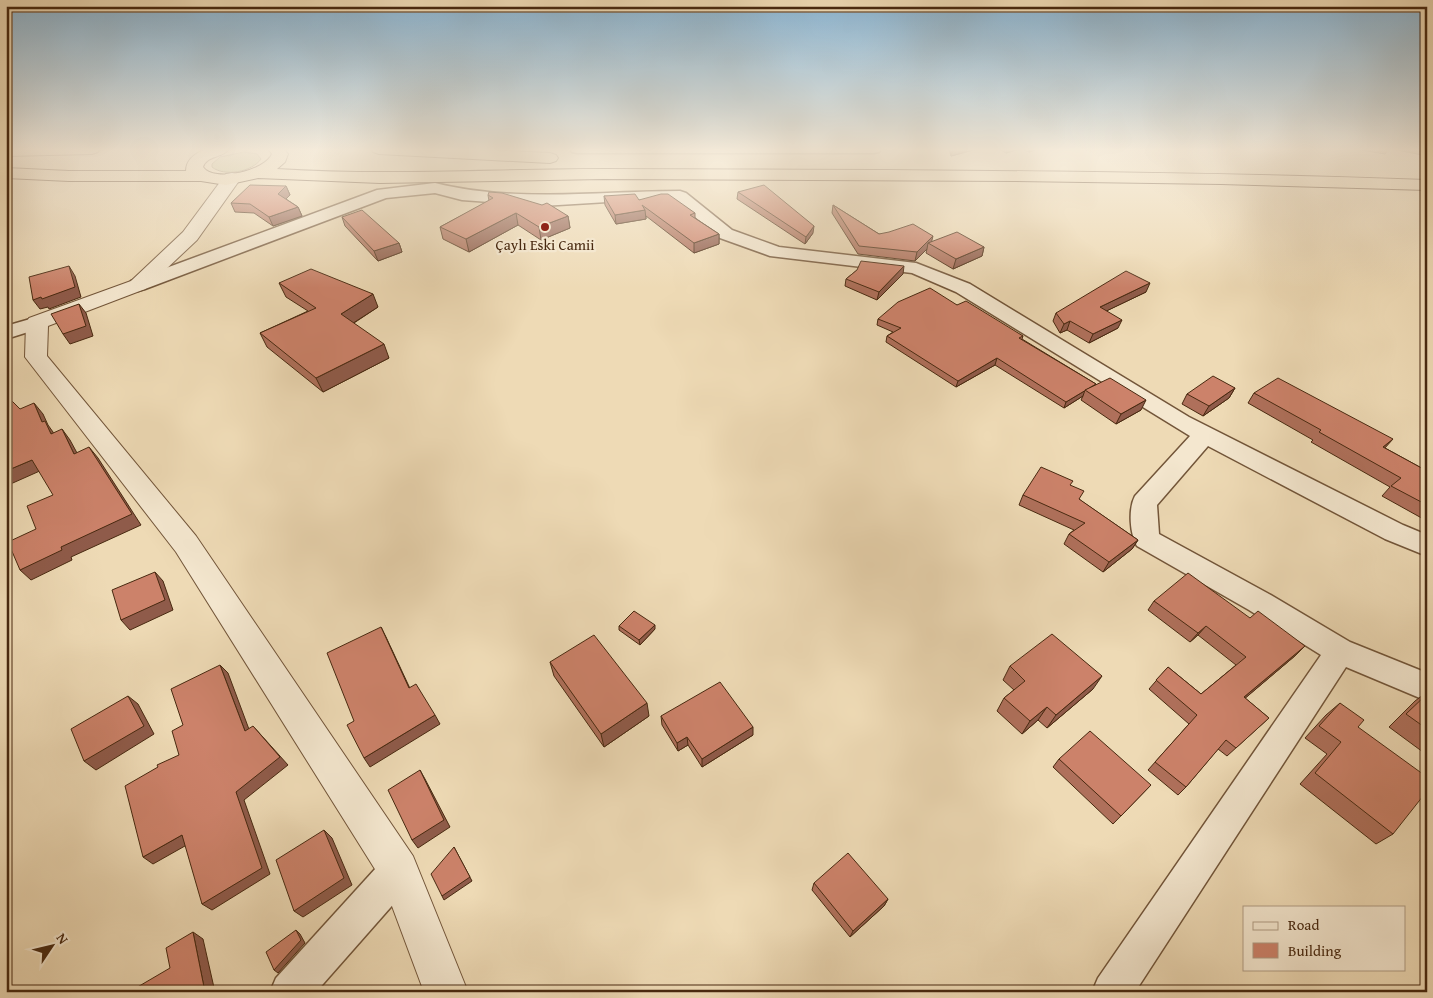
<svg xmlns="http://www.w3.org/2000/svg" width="1433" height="998" font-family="'Gentium Book Plus',serif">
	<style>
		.green { fill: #c0bd88; stroke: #84734c }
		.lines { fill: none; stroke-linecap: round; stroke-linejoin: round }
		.minor-casing { stroke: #725539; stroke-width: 3 }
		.tertiary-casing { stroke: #725539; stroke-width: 2 }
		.trunk-casing { stroke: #482910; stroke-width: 2 }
		.minor { fill: #f4e7cf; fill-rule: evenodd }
		.tertiary { fill: #f4e7cf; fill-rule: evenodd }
		.trunk { fill: #eedab5; fill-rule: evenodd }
		.wall { fill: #af705b; stroke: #482910 }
		.shaded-wall { fill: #8f5b4a; stroke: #482910 }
		.building { fill: #cc826a; stroke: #482910 }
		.poi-dot { fill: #8f2418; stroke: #f4e7cf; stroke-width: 2 }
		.labels { text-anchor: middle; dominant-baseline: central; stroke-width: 4.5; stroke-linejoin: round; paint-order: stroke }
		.far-poi-label { font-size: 15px; fill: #482910; stroke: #f4e7cf }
	</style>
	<rect width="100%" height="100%" fill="#eedab5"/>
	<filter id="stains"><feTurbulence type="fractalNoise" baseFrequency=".004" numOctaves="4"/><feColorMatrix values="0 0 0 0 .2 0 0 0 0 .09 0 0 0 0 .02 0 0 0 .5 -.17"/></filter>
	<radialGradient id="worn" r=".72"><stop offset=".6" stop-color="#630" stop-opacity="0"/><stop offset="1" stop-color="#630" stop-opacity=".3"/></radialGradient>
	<!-- green -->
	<path class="green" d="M 244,152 L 257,154 L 261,159 C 252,172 224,177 212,167 L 212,164 L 220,157 Z"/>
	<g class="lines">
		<!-- minor casing -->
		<g class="minor-casing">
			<g id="minor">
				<polygon points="570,149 881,149 879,152 874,153 577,153 572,152"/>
				<path d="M 435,183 C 515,203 598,191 680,191 L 686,193 L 732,230 L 779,247 L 916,263 L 970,284 L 1189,417 L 1403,525 L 1427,535 L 1427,556 L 1385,539 L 1208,446 L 1157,505 L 1159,534 L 1269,594 L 1350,642 L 1427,673 L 1427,701 L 1346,667 L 1135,992 L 1092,992 L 1098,978 L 1321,655 L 1249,610 L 1137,546 C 1130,534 1128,509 1135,496 L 1190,436 L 956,292 L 912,273 L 770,256 L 720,238 L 676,201 L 624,201 L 542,206 L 462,200 L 435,193 L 386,198 L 145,289 L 138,291 L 131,289 L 129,285 L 131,281 L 377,190 Z"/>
				<polygon points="37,317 44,319 47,323 44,327 6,339 6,326"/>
				<polygon points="399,852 412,857 417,870 412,883 316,992 270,992 276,978 386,857"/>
			</g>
		</g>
		<!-- tertiary casing -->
		<g class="tertiary-casing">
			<polygon id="tertiary" points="232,173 238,174 241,178 197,240 145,289 48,326 47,356 196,536 413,856 468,992 424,992 383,882 176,552 25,357 26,323 29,318 131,281 183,232 226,174"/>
		</g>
		<!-- trunk casing -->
		<g class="trunk-casing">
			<g id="trunk">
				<polygon points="6,149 100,149 98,152 92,154 6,156"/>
				<path d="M 206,149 L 229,149 C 223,158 207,155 203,167 C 214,183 265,171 272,154 L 268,149 L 284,149 L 288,154 L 285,162 L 277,169 C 387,176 496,169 606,169 C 880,170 1153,170 1427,180 L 1427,190 L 1221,184 L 1015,181 L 603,179 L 380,183 L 258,178 L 226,185 L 201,181 L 69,181 L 6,178 L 6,168 L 69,171 L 186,171 C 186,159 196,153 206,149 Z"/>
				<polygon points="371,149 466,149 550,153 556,155 558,158 556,161 550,163 379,154 373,152"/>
			</g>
		</g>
		<!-- minor -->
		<use href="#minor" class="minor"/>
		<!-- tertiary -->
		<use href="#tertiary" class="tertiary"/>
		<!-- trunk -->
		<use href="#trunk" class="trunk"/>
	</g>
	<!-- wall -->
	<g class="wall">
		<polygon points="949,149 977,149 951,156"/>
		<polygon points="999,149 1019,149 1006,153"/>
		<polygon points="1023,149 1038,149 1029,152"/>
		<polygon points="1356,149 1388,149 1385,154"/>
		<polygon points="1393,149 1427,149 1427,156"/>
		<polygon points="286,186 290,195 286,199 298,207 302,216 273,226 254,213 235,212 231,203"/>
		<polygon points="738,192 813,233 805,244 737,199"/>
		<polygon points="488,195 568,216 570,228 541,240 518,225 469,252 443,239 440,227 489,201"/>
		<polygon points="604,196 639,200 695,213 695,218 719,234 719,244 694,253 646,216 646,219 616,224 605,205"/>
		<polygon points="833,205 879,234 932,242 984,247 982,256 953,269 926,253 927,249 915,261 858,254 832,213"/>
		<polygon points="342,217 399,243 402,252 378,261 345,226"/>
		<polygon points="857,270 903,274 877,300 845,286 846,279"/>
		<polygon points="279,283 378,307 354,323 389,358 323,392 267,347 260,333 308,311 286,297"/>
		<polygon points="1146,292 1106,311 1118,328 1089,343 1067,330 1060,333 1053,321 1056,313"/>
		<polygon points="957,305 1023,336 1022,339 1096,384 1095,385 1141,410 1116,424 1081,400 1083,396 1064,408 995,365 956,387 886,342 887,336 893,332 877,325 878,319"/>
		<polygon points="1235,388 1229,398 1203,416 1182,404 1187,394"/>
		<polygon points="1254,393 1385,448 1427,471 1427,521 1382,496 1390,487 1311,442 1313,440 1248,403"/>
		<polygon points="1071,486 1080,500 1138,540 1132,549 1103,572 1064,544 1069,534 1074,530 1019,505 1023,495"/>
		<polygon points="1154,601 1296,655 1245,698 1269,718 1227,756 1218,749 1186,787 1178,795 1148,770 1189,724 1149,689 1168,667 1201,694 1236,665 1198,635 1190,642 1148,610"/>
		<polygon points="619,626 655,629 640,645 619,630"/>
		<polygon points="550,662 649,716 604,747 554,676"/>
		<polygon points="1010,666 1093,689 1047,728 1038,720 1022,734 997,711 1004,698 1014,690 1003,680"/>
		<polygon points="1427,692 1427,755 1389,727 1415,701"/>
		<polygon points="1340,703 1358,727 1393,834 1376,844 1300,784 1327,754 1305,738 1326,715"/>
		<polygon points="661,716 753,735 702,767 688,745 678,751 662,725"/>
		<polygon points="1059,759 1151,785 1113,824 1053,767"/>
		<polygon points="814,883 888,899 884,906 850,937 812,890"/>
	</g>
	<!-- shaded-wall -->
	<g class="shaded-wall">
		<polygon points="953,149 977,149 951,156"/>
		<polygon points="1007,149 1019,149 1006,153"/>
		<polygon points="1030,149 1038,149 1029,152"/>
		<polygon points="286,186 290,195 282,203 278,194"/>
		<polygon points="298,207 302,216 273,226 269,217"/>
		<polygon points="645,210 646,219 616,224 615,215"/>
		<polygon points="516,213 518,225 469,252 466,239"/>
		<polygon points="568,216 570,228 541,240 539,227"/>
		<polygon points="814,226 813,233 805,244 806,237"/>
		<polygon points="719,234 719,244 694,253 694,243"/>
		<polygon points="933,236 931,244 928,243 927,249 915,261 917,252"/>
		<polygon points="399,243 402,252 378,261 374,251"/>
		<polygon points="984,247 982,256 953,269 956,259"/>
		<polygon points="69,266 75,276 81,297 49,309 48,307 40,309 33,300"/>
		<polygon points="904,266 903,274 877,300 879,292"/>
		<polygon points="1150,283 1146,292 1096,316 1100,307"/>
		<polygon points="373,294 378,307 347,327 341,314"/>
		<polygon points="79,304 86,313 93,336 70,344 63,334"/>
		<polygon points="1122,320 1118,328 1089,343 1093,334"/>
		<polygon points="1070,321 1067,330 1060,333 1064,324"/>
		<polygon points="384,344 389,358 323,392 316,378"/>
		<polygon points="997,358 995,365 956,387 958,381"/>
		<polygon points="1096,384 1093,390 1085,390 1083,396 1064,408 1066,402"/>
		<polygon points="1235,388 1229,398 1203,416 1209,406"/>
		<polygon points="1146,400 1141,410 1116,424 1121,414"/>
		<polygon points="34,403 43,414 48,425 53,432 60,444 42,422"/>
		<polygon points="62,429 70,440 83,464 74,454"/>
		<polygon points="1393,439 1384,449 1383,447"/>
		<polygon points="89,447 98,458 141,525 71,557 72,560 31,580 20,570 61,547"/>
		<polygon points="32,460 42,470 6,486 6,471"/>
		<polygon points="1138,540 1132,549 1103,572 1109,562"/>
		<polygon points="155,572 163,581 173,610 130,630 121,620"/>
		<polygon points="655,625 655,629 640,645 639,640"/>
		<polygon points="1206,626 1198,635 1190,642 1198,633"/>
		<polygon points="381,627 386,637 414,697 409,688"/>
		<polygon points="1305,646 1296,655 1236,706 1244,697"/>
		<polygon points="220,665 228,673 253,740 245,731"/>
		<polygon points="1102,676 1093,689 1047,728 1056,715"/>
		<polygon points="128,696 138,704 154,734 96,770 84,761"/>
		<polygon points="647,703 649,716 604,747 601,734"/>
		<polygon points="1047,707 1038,720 1022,734 1030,721"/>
		<polygon points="435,715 440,724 370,767 364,758"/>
		<polygon points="253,726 288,765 244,800 270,874 212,910 202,904 236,792"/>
		<polygon points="753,727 753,735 702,767 702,759"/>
		<polygon points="687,737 688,745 678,751 677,743"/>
		<polygon points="420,770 425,779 450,827 418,848 412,840"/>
		<polygon points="324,830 332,838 352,885 303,917 294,911"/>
		<polygon points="182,835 192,842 153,864 143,857"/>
		<polygon points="454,847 472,881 444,900 442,896"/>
		<polygon points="888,899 884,906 850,937 853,931"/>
		<polygon points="296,930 300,934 305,943 278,973 274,970"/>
		<polygon points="193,932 203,939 215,992 205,992"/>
	</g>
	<!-- building -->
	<g class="building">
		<polygon points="250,185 286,186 278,194 298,207 269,217 250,204 231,203"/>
		<polygon points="764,185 814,226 806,237 738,192"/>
		<polygon points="489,192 502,193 542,205 547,203 568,216 539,227 516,213 466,239 440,227 493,198 488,195"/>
		<polygon points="635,194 639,200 661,194 668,194 695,213 690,215 719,234 694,243 642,205 645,210 615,215 604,196"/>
		<polygon points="833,205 879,234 889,232 913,224 933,236 917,252 859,246"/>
		<polygon points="362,210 399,243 374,251 342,217"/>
		<polygon points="957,232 984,247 956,259 928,243"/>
		<polygon points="861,261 904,266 879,292 846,279 857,270"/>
		<polygon points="69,266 75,287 42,299 41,297 33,300 29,277"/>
		<polygon points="311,269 373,294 341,314 384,344 316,378 260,333 316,308 279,283"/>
		<polygon points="1126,271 1150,283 1100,307 1122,320 1093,334 1070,321 1064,324 1056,313"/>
		<polygon points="930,288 957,305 966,301 1023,336 1019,338 1096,384 1066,402 997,358 958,381 887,336 901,328 878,319 898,302"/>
		<polygon points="79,304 86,326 63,334 51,314"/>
		<polygon points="1213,376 1235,388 1209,406 1187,394"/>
		<polygon points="1110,378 1146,400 1121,414 1085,390"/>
		<polygon points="1278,378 1393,439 1383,447 1427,471 1427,505 1391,486 1401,478 1319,432 1321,430 1254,393"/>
		<polygon points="6,395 20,409 34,403 42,422 45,421 51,434 62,429 74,454 89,447 132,514 61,547 62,550 20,570 8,542 36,529 27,506 53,495 32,460 6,471"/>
		<polygon points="1041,467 1073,481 1070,485 1084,491 1079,499 1138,540 1109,562 1069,534 1085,523 1023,495"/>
		<polygon points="155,572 165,600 121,620 112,590"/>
		<polygon points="1188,573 1250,618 1258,611 1305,646 1244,697 1269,718 1236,748 1226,740 1186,787 1155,762 1197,715 1156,680 1168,667 1201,694 1246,657 1206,626 1198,633 1154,601"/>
		<polygon points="634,611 655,625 639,640 619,626"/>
		<polygon points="381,627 409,688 416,684 435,715 364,758 347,725 354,721 327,653"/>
		<polygon points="1052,634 1102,676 1056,715 1047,707 1030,721 1004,698 1025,681 1010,666"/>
		<polygon points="594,635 647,703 601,734 550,662"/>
		<polygon points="220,665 245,731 253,726 280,757 236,792 262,868 202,904 182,835 143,857 125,786 158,767 157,765 179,755 172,731 183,725 171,689"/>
		<polygon points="720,682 753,727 702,759 687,737 677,743 661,716"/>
		<polygon points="1427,694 1427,729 1406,714"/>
		<polygon points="128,696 144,726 84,761 71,729"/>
		<polygon points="1340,703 1364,720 1358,727 1427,777 1427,791 1393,834 1315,773 1341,742 1319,726"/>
		<polygon points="1090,731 1151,785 1121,816 1059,759"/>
		<polygon points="420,770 444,820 412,840 388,790"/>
		<polygon points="324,830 344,878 294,911 276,860"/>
		<polygon points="454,847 470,877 442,896 431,874"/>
		<polygon points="848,853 888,899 853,931 814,883"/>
		<polygon points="296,930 301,940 274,970 266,952"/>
		<polygon points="193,932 205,992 129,992 170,968 166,948"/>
	</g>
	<!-- sky -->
	<linearGradient id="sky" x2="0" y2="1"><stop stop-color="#8ab6d5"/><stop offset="0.52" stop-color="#f7eede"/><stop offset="1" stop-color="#f7eede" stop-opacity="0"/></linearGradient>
	<rect width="1433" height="288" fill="url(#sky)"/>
	<!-- markers -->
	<circle class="poi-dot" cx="545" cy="227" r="5"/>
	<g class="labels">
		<!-- far-poi labels -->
		<g class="far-poi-label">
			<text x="545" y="244">Çaylı Eski Camii</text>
		</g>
	</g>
	<!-- margin -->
	<rect width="1433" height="998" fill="none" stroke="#eedab5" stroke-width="25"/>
	<rect x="8" y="8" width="1418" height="983" fill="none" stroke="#482910" stroke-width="2.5"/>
	<rect x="12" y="12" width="1408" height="973" fill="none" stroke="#482910"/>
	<!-- legend -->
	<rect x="1243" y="906" width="162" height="65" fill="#f4e7cf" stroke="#af9b83"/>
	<rect x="1253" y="922" width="25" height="8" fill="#f4e7cf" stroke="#af9b83"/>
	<text x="1288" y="930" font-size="15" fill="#482910">Road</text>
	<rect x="1253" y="943" width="25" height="15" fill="#cc826a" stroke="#af9b83"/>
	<text x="1288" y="956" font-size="15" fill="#482910">Building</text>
	<!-- north arrow -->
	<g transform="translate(52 946) rotate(55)" stroke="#f4e7cf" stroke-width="4" paint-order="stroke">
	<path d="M0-4L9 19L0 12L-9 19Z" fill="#482910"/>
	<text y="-8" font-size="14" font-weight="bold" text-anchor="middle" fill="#482910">N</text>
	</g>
	<rect width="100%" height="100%" filter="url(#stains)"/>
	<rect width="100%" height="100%" fill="url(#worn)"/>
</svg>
